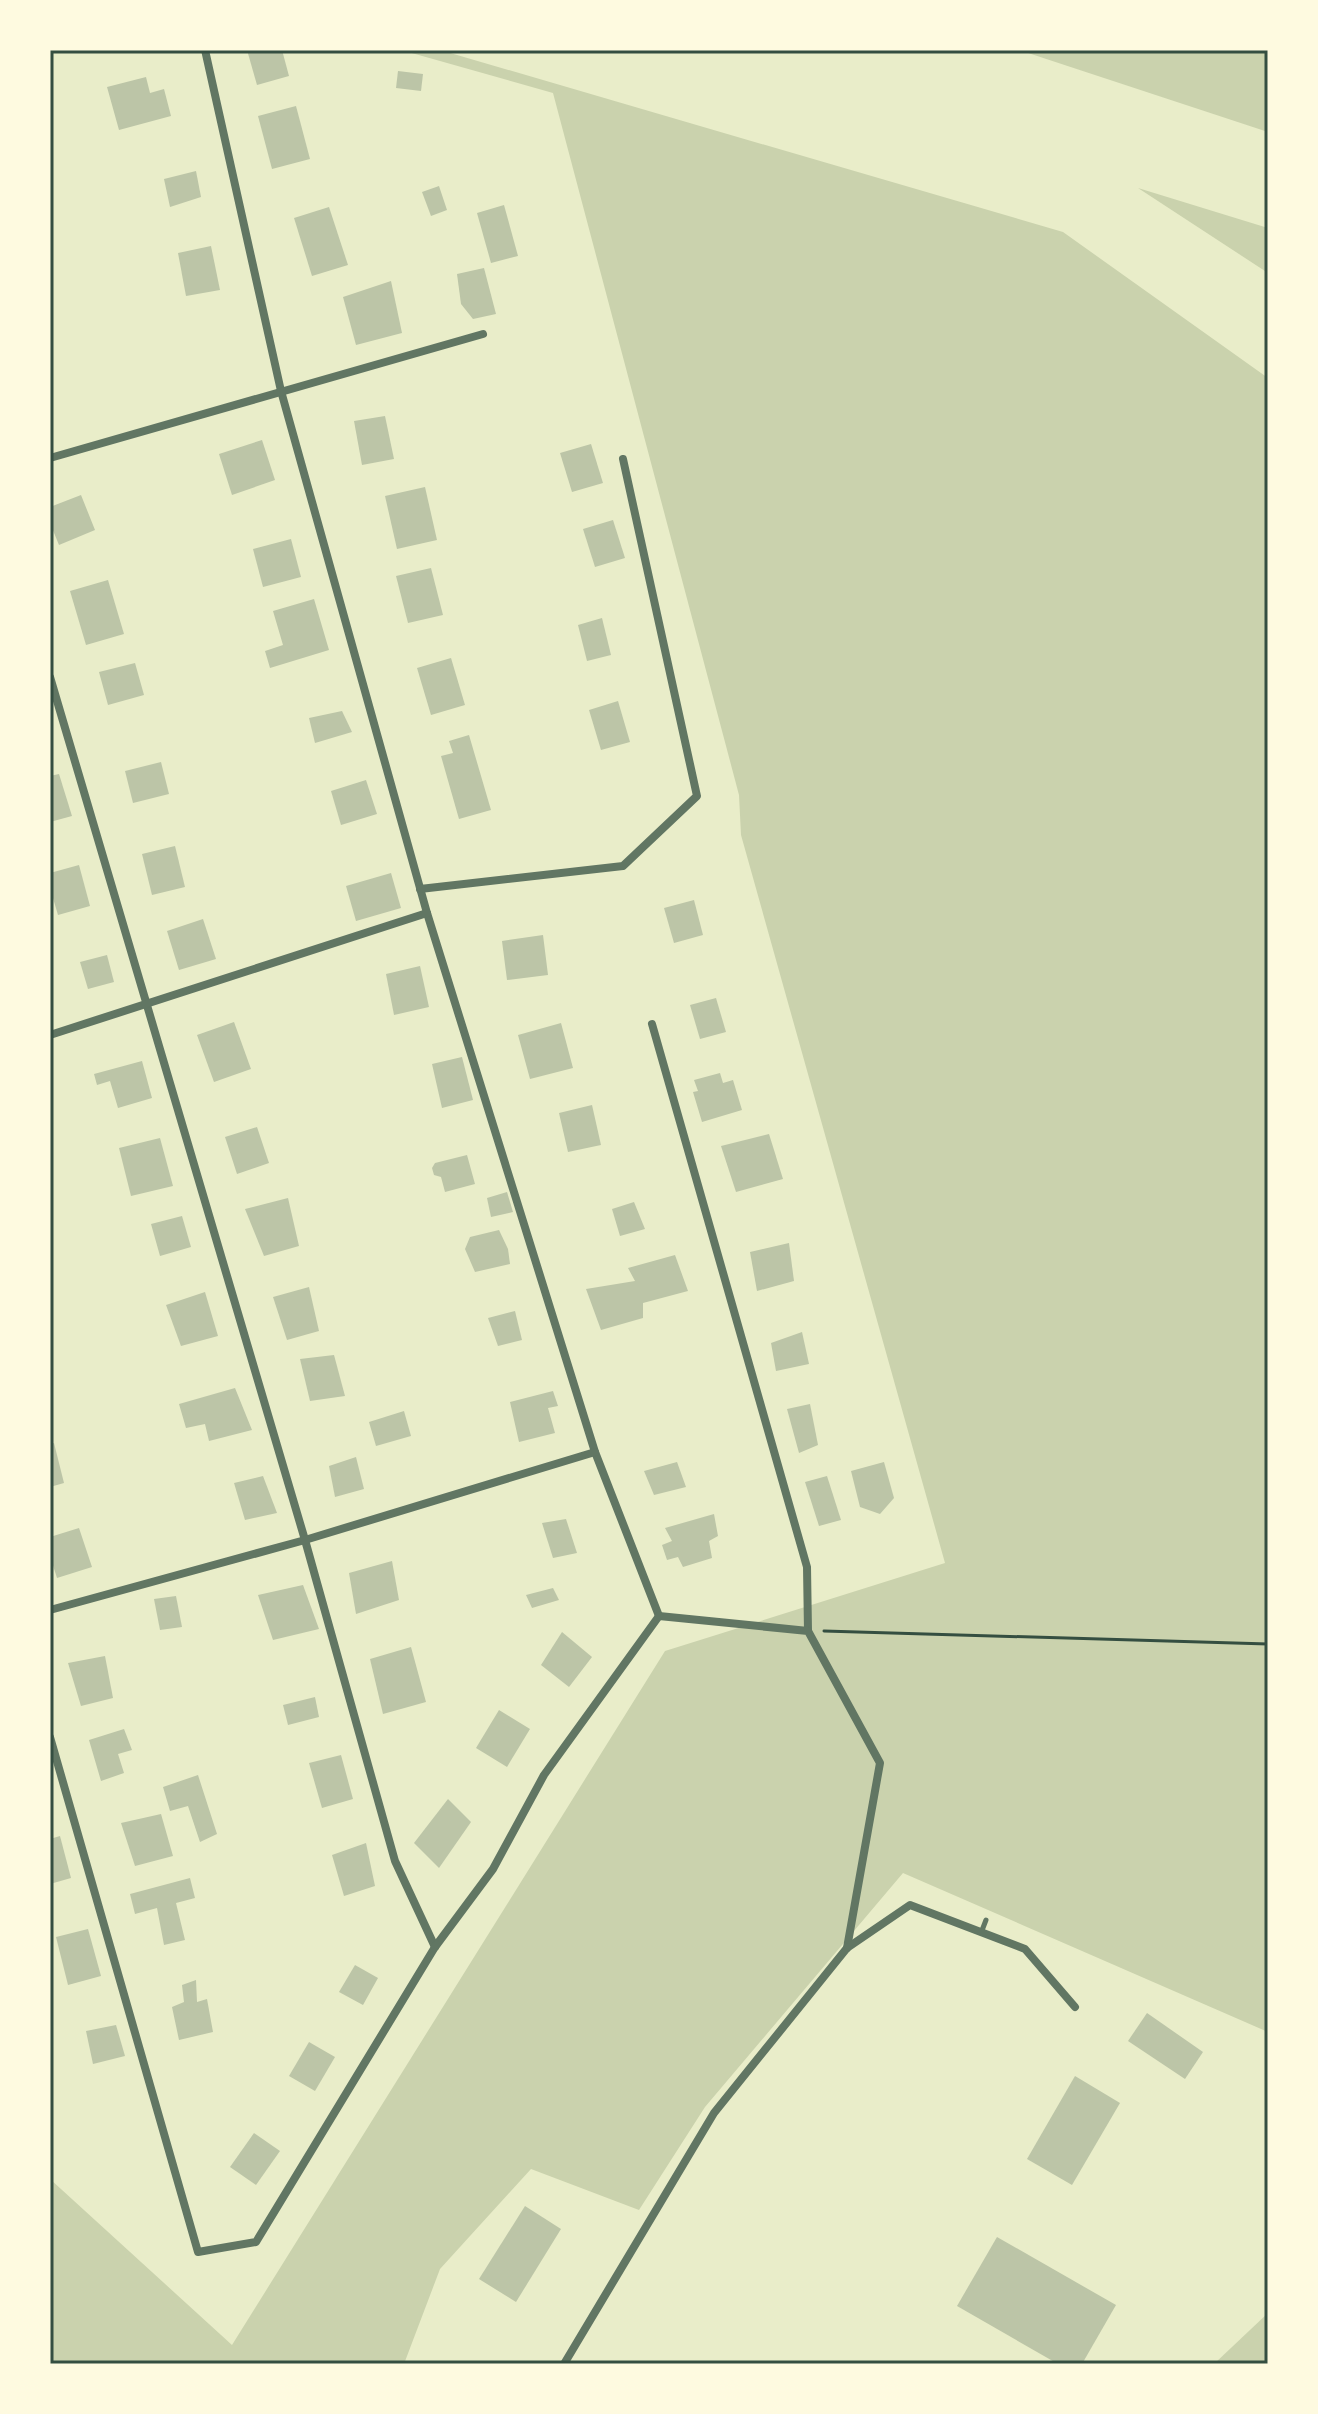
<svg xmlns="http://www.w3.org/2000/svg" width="1318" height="2414" font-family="'Sofia Sans Condensed',sans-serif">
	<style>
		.green { fill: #cad2ad }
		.building { fill: #bcc5a7 }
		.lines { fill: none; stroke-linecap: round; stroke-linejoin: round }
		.path { stroke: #344e41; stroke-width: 3 }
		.service { stroke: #617663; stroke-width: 5 }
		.minor { stroke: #617663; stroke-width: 8 }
		.neatline { fill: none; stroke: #344e41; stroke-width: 3 }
	</style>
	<rect width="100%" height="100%" fill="#e9edc9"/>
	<!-- green -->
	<g class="green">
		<polygon points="401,50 440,50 1063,232 1268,378 1268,2032 903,1873 705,2107 639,2210 531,2169 440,2269 404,2364 50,2364 50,2179 232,2345 665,1651 945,1563 741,835 739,795 553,93"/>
		<polygon points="1019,50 1268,50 1268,132"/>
		<polygon points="1138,188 1268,228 1268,273"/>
		<polygon points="1268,2313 1268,2364 1214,2364"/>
	</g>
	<!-- building -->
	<g class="building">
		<polygon points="247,50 282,50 289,76 257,85"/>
		<polygon points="398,71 423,74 421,91 396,88"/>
		<polygon points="146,77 150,93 164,89 171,116 119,130 107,87"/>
		<polygon points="296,106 310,159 272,169 258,116"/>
		<polygon points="196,171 201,197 170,207 164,179"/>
		<polygon points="439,186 447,210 431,216 422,192"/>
		<polygon points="504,205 518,256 491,263 477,213"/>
		<polygon points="329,207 348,265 312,276 294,218"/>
		<polygon points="211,246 220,290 186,296 178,253"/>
		<polygon points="484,268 496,314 473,319 461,304 457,274"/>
		<polygon points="391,281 402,333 356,345 343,297"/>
		<polygon points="385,416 394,459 362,465 354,421"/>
		<polygon points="262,440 275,480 232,495 219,454"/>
		<polygon points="591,444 603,483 572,492 560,453"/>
		<polygon points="425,487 437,540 397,549 385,496"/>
		<polygon points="81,495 95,530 59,545 50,523 50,507"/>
		<polygon points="613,520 625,558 595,567 583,529"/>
		<polygon points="291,539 301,577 263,587 253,549"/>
		<polygon points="431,568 443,615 408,623 396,576"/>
		<polygon points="108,580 124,634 86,645 70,591"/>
		<polygon points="314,599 329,650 270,668 265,651 283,645 273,611"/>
		<polygon points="602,618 611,655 587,661 578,625"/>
		<polygon points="451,658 465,705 431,715 417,668"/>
		<polygon points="135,663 144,695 108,705 99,672"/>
		<polygon points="618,701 630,742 601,750 589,710"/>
		<polygon points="342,711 352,732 315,743 309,718"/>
		<polygon points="469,735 491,810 459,819 441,756 453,753 449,741"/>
		<polygon points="161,762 169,794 133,803 125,771"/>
		<polygon points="59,774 72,816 50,822 50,776"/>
		<polygon points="366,780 377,814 341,825 331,791"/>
		<polygon points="175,846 185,887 152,895 142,854"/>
		<polygon points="79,865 90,906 58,915 50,888 50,873"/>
		<polygon points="391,873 401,908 356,921 346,886"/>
		<polygon points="694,900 703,935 674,943 664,908"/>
		<polygon points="203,919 216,959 179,970 167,931"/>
		<polygon points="543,935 548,975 507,980 502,941"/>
		<polygon points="107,955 114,982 88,989 80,962"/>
		<polygon points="420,966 429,1007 394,1015 386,974"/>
		<polygon points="716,998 726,1032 700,1039 690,1005"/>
		<polygon points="234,1022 251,1069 214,1082 197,1035"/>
		<polygon points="561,1023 573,1068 530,1079 518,1035"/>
		<polygon points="462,1057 473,1100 442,1108 432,1064"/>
		<polygon points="142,1061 152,1098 118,1108 110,1081 97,1085 94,1074"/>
		<polygon points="720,1073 723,1083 733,1080 742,1110 702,1122 693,1092 698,1091 694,1080"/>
		<polygon points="592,1105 601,1145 568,1152 559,1113"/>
		<polygon points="257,1127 269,1163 237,1174 225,1137"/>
		<polygon points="769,1134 783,1179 736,1192 721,1146"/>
		<polygon points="160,1138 173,1186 131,1196 119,1148"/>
		<polygon points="467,1155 475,1184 445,1192 441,1177 434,1175 432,1168 435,1163"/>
		<polygon points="507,1192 513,1212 491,1217 487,1198"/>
		<polygon points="288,1198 299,1246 264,1256 245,1209"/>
		<polygon points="634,1202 645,1229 620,1236 612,1209"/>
		<polygon points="182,1216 191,1247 160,1256 151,1224"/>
		<polygon points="499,1230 508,1249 510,1264 475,1272 465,1249 470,1237"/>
		<polygon points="789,1243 794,1281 757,1291 750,1252"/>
		<polygon points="675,1255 688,1291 643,1303 643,1318 601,1330 586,1289 635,1281 628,1268"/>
		<polygon points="309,1287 319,1331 287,1340 273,1297"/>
		<polygon points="205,1292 218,1336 181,1346 166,1305"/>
		<polygon points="515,1311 522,1340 498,1346 488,1318"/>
		<polygon points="802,1332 809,1364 776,1371 771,1343"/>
		<polygon points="334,1355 345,1396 310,1401 300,1359"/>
		<polygon points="235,1388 252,1430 209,1441 205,1424 186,1428 179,1404"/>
		<polygon points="553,1391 558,1406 548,1408 555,1433 519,1442 510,1402"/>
		<polygon points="810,1404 818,1445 799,1453 787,1409"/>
		<polygon points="404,1411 411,1436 376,1446 369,1422"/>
		<polygon points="54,1443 64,1483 50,1487 50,1444"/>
		<polygon points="356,1457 364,1489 335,1497 329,1466"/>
		<polygon points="677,1462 686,1487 654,1495 644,1471"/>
		<polygon points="884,1462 894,1498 880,1514 860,1507 851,1471"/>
		<polygon points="263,1476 277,1513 245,1520 234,1483"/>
		<polygon points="827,1476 841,1520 819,1526 805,1482"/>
		<polygon points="714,1514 718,1536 709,1541 712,1558 683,1567 678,1557 667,1560 662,1545 672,1541 665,1528"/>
		<polygon points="566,1519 577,1553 553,1558 542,1523"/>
		<polygon points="79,1528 92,1567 57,1578 50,1556 50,1537"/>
		<polygon points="392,1561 399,1600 356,1614 349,1573"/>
		<polygon points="303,1585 319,1629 273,1640 258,1595"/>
		<polygon points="553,1588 559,1600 532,1608 526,1595"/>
		<polygon points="176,1596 182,1627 160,1630 154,1599"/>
		<polygon points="562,1632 592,1657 569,1687 541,1665"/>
		<polygon points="411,1647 426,1702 383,1714 370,1659"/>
		<polygon points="105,1656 113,1698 81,1706 68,1663"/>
		<polygon points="315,1697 319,1717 288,1725 283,1705"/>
		<polygon points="499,1710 530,1729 507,1767 476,1748"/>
		<polygon points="124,1729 132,1750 118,1754 124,1773 101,1781 89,1740"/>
		<polygon points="341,1755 353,1799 322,1808 309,1763"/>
		<polygon points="198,1775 217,1834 200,1842 188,1806 170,1811 163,1787"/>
		<polygon points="448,1799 471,1822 439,1868 414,1843"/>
		<polygon points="161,1814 173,1856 135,1866 121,1823"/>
		<polygon points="60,1836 71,1878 50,1884 50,1839"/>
		<polygon points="366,1843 375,1886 344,1896 332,1855"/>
		<polygon points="190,1878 195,1898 176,1903 185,1940 164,1945 157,1908 135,1914 130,1894"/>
		<polygon points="88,1929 101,1976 68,1985 56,1937"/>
		<polygon points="355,1965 378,1978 363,2005 339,1992"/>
		<polygon points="196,1980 197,2002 207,1999 213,2032 179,2040 172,2007 184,2002 182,1985"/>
		<polygon points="1147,2013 1203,2052 1185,2079 1128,2041"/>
		<polygon points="116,2025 125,2056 93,2064 86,2031"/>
		<polygon points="309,2042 335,2057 315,2091 289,2076"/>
		<polygon points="1075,2076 1120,2103 1072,2185 1027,2159"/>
		<polygon points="254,2133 280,2151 256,2185 230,2167"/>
		<polygon points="525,2206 561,2229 516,2302 479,2279"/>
		<polygon points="997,2237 1116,2305 1082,2364 1058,2364 957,2306"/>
	</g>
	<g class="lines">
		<!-- path -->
		<polyline class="path" points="824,1631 1268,1644"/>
		<!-- service -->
		<polyline class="service" points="981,1933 986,1920"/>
		<!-- minor -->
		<g class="minor">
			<polyline points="205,50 281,391 427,913 595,1452 659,1616"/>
			<polyline points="50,458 483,334"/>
			<polyline points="50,677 305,1540 395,1861 435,1947"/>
			<polyline points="420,889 623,866 697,796 623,459"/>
			<polyline points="652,1024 807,1567 808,1631"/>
			<polyline points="50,1035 427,913"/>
			<polyline points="50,1610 305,1540 595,1452"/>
			<polyline points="659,1616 808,1631 880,1763 847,1948"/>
			<polyline points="50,1737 198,2252 256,2242 435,1947 493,1869 544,1775 659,1616"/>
			<polyline points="564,2364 714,2113 847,1948 910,1905 1025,1949 1075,2007"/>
		</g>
	</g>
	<!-- border -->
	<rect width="1318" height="2414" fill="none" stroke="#fefae0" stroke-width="104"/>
	<rect x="52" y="52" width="1214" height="2310" class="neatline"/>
</svg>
